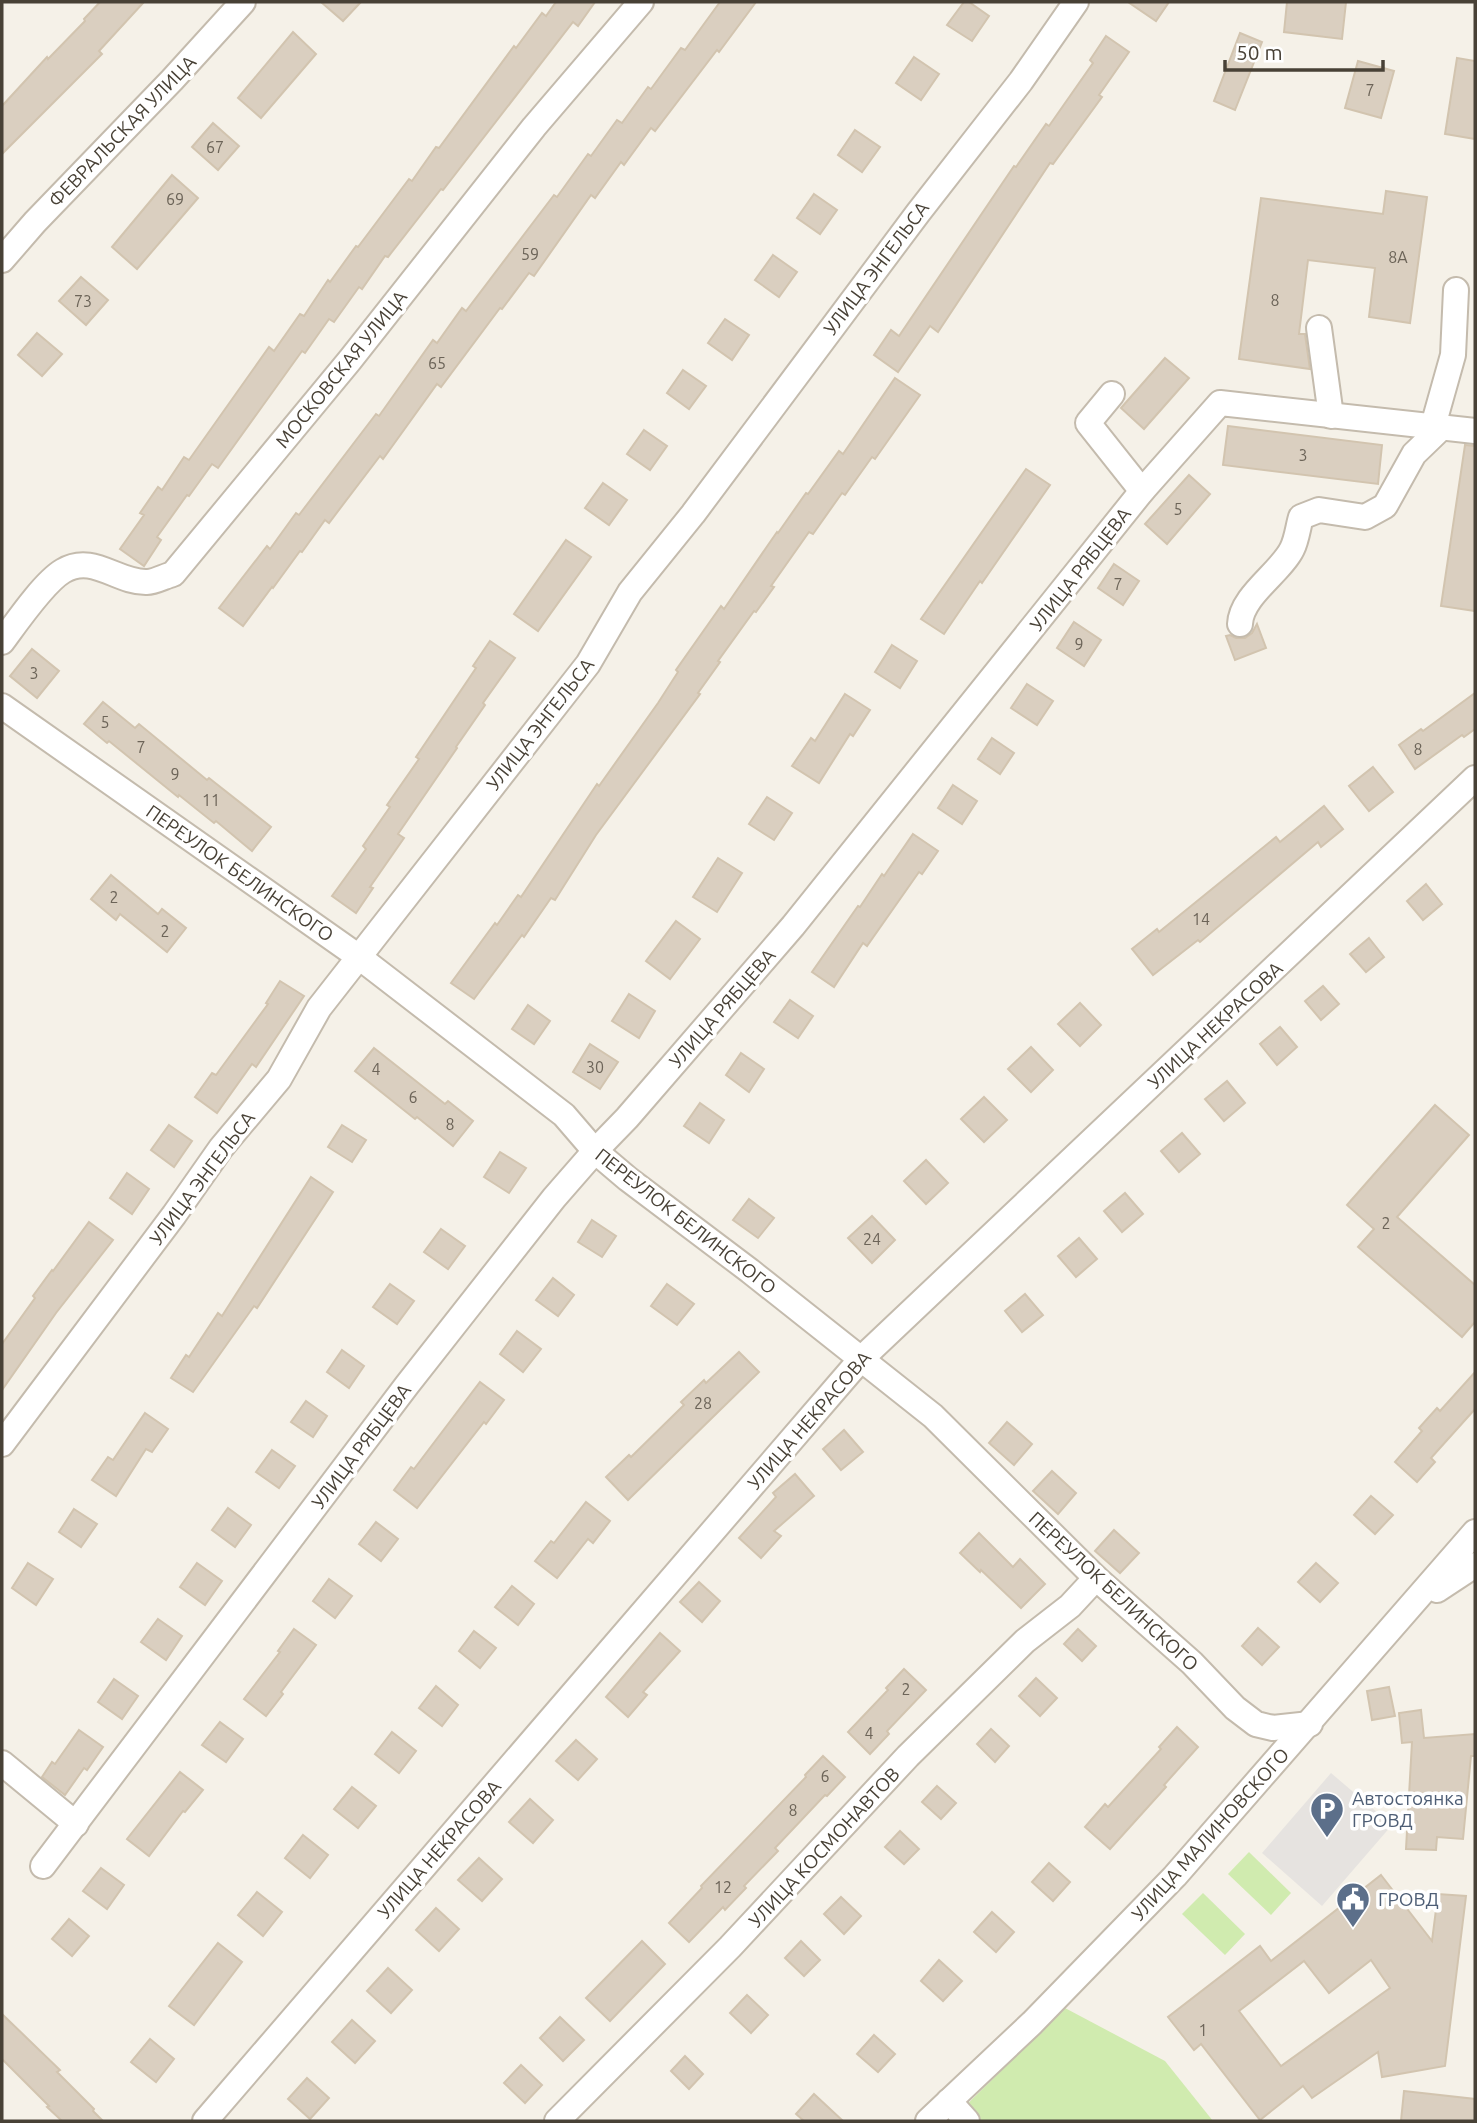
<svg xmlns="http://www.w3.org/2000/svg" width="1477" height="2123" font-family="Ubuntu,sans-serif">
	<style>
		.green { fill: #d0ebaf }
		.parking { fill: #e6e3e0 }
		.building { fill: #dacfc0; stroke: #d2c4af; stroke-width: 2; fill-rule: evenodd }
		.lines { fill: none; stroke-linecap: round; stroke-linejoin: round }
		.minor-casing { stroke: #c4bbad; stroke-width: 28 }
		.minor { stroke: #fff; stroke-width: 24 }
		.labels { text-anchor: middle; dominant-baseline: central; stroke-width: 7; stroke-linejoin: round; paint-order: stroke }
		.number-label { font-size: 16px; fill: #6c6458 }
		.street-label { font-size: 19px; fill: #484136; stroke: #fff }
		.service-label { font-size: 19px; fill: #4e5e75; stroke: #fff; text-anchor: start }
	</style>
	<rect width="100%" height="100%" fill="#f5f1e8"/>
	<!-- green -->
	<g class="green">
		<polygon points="1249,1852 1291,1893 1271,1915 1228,1874"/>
		<polygon points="1203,1893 1245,1934 1225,1955 1182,1914"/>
		<polygon points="1065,2008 1165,2061 1213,2121 950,2121"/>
	</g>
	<!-- parking -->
	<polygon class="parking" points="1331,1773 1392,1825 1322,1906 1262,1853"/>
	<!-- building -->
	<g class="building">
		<polygon points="100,2 144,2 99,51 102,54 2,154 2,106 47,57 48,59 85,21 84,19"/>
		<polygon points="321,2 361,2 343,21"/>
		<polygon points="556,2 595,2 578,26 573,22 443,190 441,189 388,257 385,256 362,289 359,287 334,322 329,319 305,353 302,351 218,468 212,464 189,496 187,495 157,537 161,540 144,566 120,549 144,515 140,513 158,487 162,490 184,457 189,460 269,347 274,351 300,314 304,316 328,280 330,282 356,246 358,247 409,179 412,181 436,147 439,148 514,46 516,48 542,13 546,16"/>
		<polygon points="720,2 756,2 719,52 717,50 655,131 651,128 624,165 621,162 595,198 591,195 534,276 529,273 502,309 500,308 441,387 437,384 383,459 380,456 329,523 325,520 302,552 300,551 273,588 272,587 243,626 219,608 267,546 270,549 296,513 299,515 376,414 379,416 433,340 437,343 462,308 466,311 554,195 557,197 588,154 591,156 617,120 622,123 648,87 651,89 681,48 685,50"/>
		<polygon points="964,2 969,2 989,16 972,41 947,25"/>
		<polygon points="1128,2 1169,2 1156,21"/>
		<polygon points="1287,2 1346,2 1342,39 1284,32"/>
		<polygon points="293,32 316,54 261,118 238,98"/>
		<polygon points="1240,33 1262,42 1235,110 1214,101"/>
		<polygon points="1106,36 1129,52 1099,95 1102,97 1053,164 1050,163 938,332 930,326 898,372 874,355 891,330 899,336 1014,166 1016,167 1046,124 1049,126 1093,63 1090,60"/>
		<polygon points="914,57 939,74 921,100 896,83"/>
		<polygon points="1457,58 1475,61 1475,139 1445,134"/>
		<polygon points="1358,61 1394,71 1381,118 1345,108"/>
		<polygon points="213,123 239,146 218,170 192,147"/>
		<polygon points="855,130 880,147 862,172 838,155"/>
		<polygon points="172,175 198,198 137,269 112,247"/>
		<polygon points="1386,191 1427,197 1410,323 1369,317 1375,268 1308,260 1299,334 1305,334 1310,369 1239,359 1261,198 1383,214"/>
		<polygon points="814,194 837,210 820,234 797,218"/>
		<polygon points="773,255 797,272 779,297 755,280"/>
		<polygon points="81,277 108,300 86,325 59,301"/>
		<polygon points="725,319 749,335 732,360 708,343"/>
		<polygon points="37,333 62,354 42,376 18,355"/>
		<polygon points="1165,358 1189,378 1144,429 1121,408"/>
		<polygon points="683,370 706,386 689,409 667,393"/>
		<polygon points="895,378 920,395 875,459 872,457 845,495 842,493 813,534 809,532 771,586 774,587 756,612 754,611 718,661 720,662 698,693 700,694 596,835 555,900 551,898 524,937 522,935 474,999 451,983 495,923 497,925 518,895 521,897 597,784 599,786 658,703 678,672 676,670 721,606 724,609 777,532 778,533 806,493 808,494 839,451 843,454"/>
		<polygon points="1228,426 1382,445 1378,484 1223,465"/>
		<polygon points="644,430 667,446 650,470 627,454"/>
		<polygon points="1465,445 1475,446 1475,611 1441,606"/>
		<polygon points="1026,469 1050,485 982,583 980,581 944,634 921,619"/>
		<polygon points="1189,475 1210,494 1167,544 1145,524"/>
		<polygon points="603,483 627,500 609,525 585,508"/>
		<polygon points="566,540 591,557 538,631 514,614"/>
		<polygon points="1114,564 1139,581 1123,605 1098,588"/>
		<polygon points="1074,622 1101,640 1084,666 1057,648"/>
		<polygon points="1257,624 1266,648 1235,660 1226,636 1230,635 1236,638 1245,638 1252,633"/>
		<polygon points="490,641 515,658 483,703 485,705 456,747 457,748 398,834 404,838 370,887 373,888 356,913 332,896 366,849 363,846 390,807 387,805 419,759 416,757 476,668 473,666"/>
		<polygon points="892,645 917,661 900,688 875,672"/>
		<polygon points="32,649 59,671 37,698 10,676"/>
		<polygon points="1027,684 1053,701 1037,725 1011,708"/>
		<polygon points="1475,693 1475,729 1464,737 1462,735 1415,769 1399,745 1421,729 1423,731"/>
		<polygon points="845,694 870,710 853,736 850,734 819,783 792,766 811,738 815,741"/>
		<polygon points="103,702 135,728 139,724 207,780 209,778 271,827 252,851 216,821 214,823 179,795 178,797 109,741 107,743 84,724"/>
		<polygon points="992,738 1014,753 1000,774 978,759"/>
		<polygon points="1373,767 1393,792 1369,811 1349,786"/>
		<polygon points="953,785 977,801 962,824 938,808"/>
		<polygon points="767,797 792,813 774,840 749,824"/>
		<polygon points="1324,806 1343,829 1321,847 1318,842 1200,942 1198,940 1153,975 1132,949 1157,929 1159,932 1276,837 1280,842"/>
		<polygon points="913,834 938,851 922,874 919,872 867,946 863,943 834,987 812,972 858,906 860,907 882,874 884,876"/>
		<polygon points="718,858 742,873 717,912 693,897"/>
		<polygon points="111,875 158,914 162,909 186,928 167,952 120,914 116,920 91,899"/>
		<polygon points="1426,884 1442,904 1423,920 1407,901"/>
		<polygon points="676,921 700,939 670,979 646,961"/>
		<polygon points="1369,938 1384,957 1366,972 1350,954"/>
		<polygon points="280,981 304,996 256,1067 252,1064 217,1113 195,1097 212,1073 216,1075 268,1004 266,1003"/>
		<polygon points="1323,986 1339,1004 1321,1020 1305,1001"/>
		<polygon points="629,994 655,1011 639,1038 612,1021"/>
		<polygon points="790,1000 813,1016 798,1038 774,1022"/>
		<polygon points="1080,1003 1101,1025 1080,1046 1058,1024"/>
		<polygon points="528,1005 550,1021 534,1044 512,1029"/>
		<polygon points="1280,1027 1297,1047 1277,1065 1260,1044"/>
		<polygon points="590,1044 618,1062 600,1089 573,1072"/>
		<polygon points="1031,1047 1053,1070 1031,1092 1008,1069"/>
		<polygon points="374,1048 445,1104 448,1101 473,1121 453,1146 417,1117 415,1119 355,1071"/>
		<polygon points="741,1053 764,1069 749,1092 726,1075"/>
		<polygon points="1227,1081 1245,1103 1224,1121 1205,1099"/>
		<polygon points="984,1097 1007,1120 984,1142 961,1119"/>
		<polygon points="700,1103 724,1120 709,1143 684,1126"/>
		<polygon points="1435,1105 1469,1135 1397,1217 1475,1285 1475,1322 1462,1337 1358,1247 1374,1229 1347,1205"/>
		<polygon points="169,1125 192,1141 174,1167 151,1150"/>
		<polygon points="342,1125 366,1140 352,1162 328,1147"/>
		<polygon points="1182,1133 1200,1154 1179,1172 1161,1151"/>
		<polygon points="500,1152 526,1168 509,1193 484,1177"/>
		<polygon points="926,1160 948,1183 926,1204 904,1181"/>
		<polygon points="127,1173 149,1189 132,1214 110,1198"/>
		<polygon points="311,1177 333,1192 257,1308 254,1306 193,1392 171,1378 186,1355 189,1357 218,1313 222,1316"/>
		<polygon points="1125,1193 1143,1214 1122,1232 1104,1211"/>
		<polygon points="749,1199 774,1218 758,1238 733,1220"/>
		<polygon points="872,1216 895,1240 872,1263 848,1238"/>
		<polygon points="592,1220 616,1236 602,1257 578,1242"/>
		<polygon points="89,1222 113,1240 56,1313 2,1390 2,1344 35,1298 33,1296 52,1270 53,1271"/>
		<polygon points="441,1229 465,1246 448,1269 424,1252"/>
		<polygon points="1079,1238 1097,1259 1076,1277 1058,1256"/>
		<polygon points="553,1278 574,1295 558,1316 536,1300"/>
		<polygon points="390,1284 414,1301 397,1324 373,1307"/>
		<polygon points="667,1284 694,1304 677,1325 651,1306"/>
		<polygon points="1025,1294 1043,1315 1022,1332 1005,1311"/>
		<polygon points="517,1331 541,1349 523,1372 500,1354"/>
		<polygon points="342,1350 364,1366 349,1388 327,1372"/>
		<polygon points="739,1352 759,1372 628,1500 606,1477 629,1455 631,1457 684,1405 681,1402 704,1380 706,1383"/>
		<polygon points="1475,1372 1475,1409 1431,1458 1435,1462 1417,1482 1395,1462 1422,1431 1419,1428 1437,1408 1440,1411"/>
		<polygon points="480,1382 504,1400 486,1424 484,1422 417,1508 394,1490 411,1467 414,1469"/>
		<polygon points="306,1401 327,1416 313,1437 291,1422"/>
		<polygon points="145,1413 168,1429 152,1452 146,1449 116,1496 92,1480 108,1457 113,1460"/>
		<polygon points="1007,1422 1032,1444 1014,1465 989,1443"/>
		<polygon points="844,1430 863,1452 841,1470 823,1449"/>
		<polygon points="272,1450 295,1466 279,1488 256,1472"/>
		<polygon points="1052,1471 1076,1493 1058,1514 1033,1491"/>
		<polygon points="795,1474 814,1496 774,1531 781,1536 761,1558 739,1538 776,1497 773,1493"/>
		<polygon points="1371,1496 1393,1515 1375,1534 1354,1515"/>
		<polygon points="586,1502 610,1521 593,1543 588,1539 557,1578 535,1561 551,1541 554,1543"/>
		<polygon points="228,1508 251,1525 235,1547 212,1530"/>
		<polygon points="74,1509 97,1524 81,1547 59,1532"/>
		<polygon points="376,1522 398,1539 381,1561 359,1544"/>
		<polygon points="1114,1530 1139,1553 1120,1573 1095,1551"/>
		<polygon points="979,1533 1013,1567 1020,1559 1045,1584 1021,1608 981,1570 980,1572 960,1553"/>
		<polygon points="28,1563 53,1579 36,1605 12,1588"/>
		<polygon points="197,1563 222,1581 205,1605 180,1587"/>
		<polygon points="1316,1563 1338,1583 1320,1602 1298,1582"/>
		<polygon points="329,1579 352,1596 335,1618 313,1601"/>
		<polygon points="699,1582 720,1601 702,1622 680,1602"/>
		<polygon points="512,1586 534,1604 518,1625 495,1607"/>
		<polygon points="158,1619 182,1636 166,1660 141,1642"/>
		<polygon points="1258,1628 1279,1647 1262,1665 1242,1646"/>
		<polygon points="294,1629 316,1645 281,1692 283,1694 266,1716 244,1699 280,1652 278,1651"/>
		<polygon points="1078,1629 1096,1646 1082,1661 1064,1644"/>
		<polygon points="474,1631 496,1648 480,1668 459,1651"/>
		<polygon points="660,1633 680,1651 643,1692 647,1695 628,1717 606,1697"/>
		<polygon points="904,1669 926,1690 887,1731 889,1734 870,1754 848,1732 888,1690 886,1688"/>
		<polygon points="1036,1678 1057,1698 1040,1716 1019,1696"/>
		<polygon points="114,1679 138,1696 122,1719 98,1702"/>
		<polygon points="436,1686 458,1705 442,1726 419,1708"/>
		<polygon points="1389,1687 1395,1716 1372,1720 1367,1691"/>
		<polygon points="1421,1710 1424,1738 1475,1734 1475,1756 1471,1756 1463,1839 1437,1837 1436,1850 1406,1849 1412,1742 1402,1743 1399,1713"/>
		<polygon points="220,1722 243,1739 226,1762 202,1745"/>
		<polygon points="1177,1727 1198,1747 1164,1785 1166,1787 1110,1849 1085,1827 1105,1804 1108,1807 1161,1749 1159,1747"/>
		<polygon points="991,1729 1009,1746 995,1762 977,1744"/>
		<polygon points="79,1730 103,1747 87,1770 84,1768 65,1795 42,1777 52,1762 55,1764"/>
		<polygon points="392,1732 416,1751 399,1773 375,1754"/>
		<polygon points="576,1740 597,1759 578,1780 556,1761"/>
		<polygon points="823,1756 845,1777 827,1796 825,1795 775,1848 778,1851 744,1886 746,1888 725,1910 723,1907 689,1942 669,1923 702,1888 701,1886 806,1777 805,1775"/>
		<polygon points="180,1772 203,1790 185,1812 183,1811 149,1856 127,1839"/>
		<polygon points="937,1786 956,1803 941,1819 922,1802"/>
		<polygon points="352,1787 376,1806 358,1828 334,1809"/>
		<polygon points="530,1799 553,1820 533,1843 509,1822"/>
		<polygon points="900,1831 919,1849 904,1864 885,1847"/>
		<polygon points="303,1835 328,1855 310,1878 285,1858"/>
		<polygon points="479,1858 502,1879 482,1901 458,1880"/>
		<polygon points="1049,1863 1070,1882 1053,1901 1032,1882"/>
		<polygon points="101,1868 124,1885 107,1909 83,1891"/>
		<path d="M 1381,1875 L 1432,1941 L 1438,1894 L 1466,1896 L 1445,2066 L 1382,2077 L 1378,2052 L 1312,2098 L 1303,2086 L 1260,2120 L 1201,2044 L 1194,2050 L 1168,2017 L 1260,1946 L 1271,1961 ZM 1371,1960 L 1390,1988 L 1281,2066 L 1239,2011 L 1304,1961 L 1329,1993 Z"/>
		<polygon points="257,1892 282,1912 263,1936 238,1915"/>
		<polygon points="841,1897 861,1916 844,1934 824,1914"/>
		<polygon points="436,1908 459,1929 439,1951 416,1930"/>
		<polygon points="992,1912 1014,1932 996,1952 974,1932"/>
		<polygon points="69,1919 89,1936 72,1956 52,1939"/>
		<polygon points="642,1941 665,1964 610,2021 586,1998"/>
		<polygon points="801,1941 820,1960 804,1976 785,1958"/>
		<polygon points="218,1943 242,1962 194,2025 169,2006"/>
		<polygon points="939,1960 962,1981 943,2001 921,1981"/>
		<polygon points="388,1968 412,1990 391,2013 367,1991"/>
		<polygon points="747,1995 768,2015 751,2033 730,2013"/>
		<polygon points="2,2014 60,2070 57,2072 94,2109 93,2111 103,2121 62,2121 47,2107 49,2106 2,2059"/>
		<polygon points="560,2017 584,2040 563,2061 540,2038"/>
		<polygon points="352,2020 375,2041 355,2063 332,2042"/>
		<polygon points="874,2035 895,2054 878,2072 857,2054"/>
		<polygon points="150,2039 174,2059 156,2082 131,2062"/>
		<polygon points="685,2056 703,2074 689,2089 671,2071"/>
		<polygon points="521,2065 542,2085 525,2103 504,2083"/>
		<polygon points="307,2078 329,2098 310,2119 288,2099"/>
		<polygon points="1404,2091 1475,2099 1475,2121 1401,2121"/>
		<polygon points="814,2094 843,2121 804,2121 796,2114"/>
	</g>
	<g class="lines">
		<!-- minor casing -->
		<g class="minor-casing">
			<g id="minor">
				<polyline points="2,260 35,222 172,80 243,2"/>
				<polyline points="1319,328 1331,416"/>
				<polyline points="1112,394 1088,423 1142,491"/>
				<polyline points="1433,426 1453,355 1456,290"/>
				<path d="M 1240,624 C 1241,596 1281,572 1292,549 C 1297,539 1298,527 1301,517 L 1319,510 L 1365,517 L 1385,506 L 1414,454 L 1442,427"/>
				<path d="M 2,642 C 16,623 44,582 63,571 C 93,553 117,583 147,582 C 155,582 165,576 173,574 L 350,360 L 534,127 L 641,2"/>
				<polyline points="2,706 359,957 564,1115 595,1151 628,1179 750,1271 933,1416 1096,1578 1192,1663 1235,1708 1256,1724 1273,1728 1310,1724"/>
				<polyline points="2,1444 174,1215 221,1148 279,1079 319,1008 588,664 630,592 693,514 918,213 1021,81 1076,2"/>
				<polyline points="1437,1590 1475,1565"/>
				<polyline points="2,1763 76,1824"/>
				<polyline points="43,1866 407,1385 554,1198 595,1151 627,1118 793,926 1142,491 1220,403 1475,431"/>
				<polyline points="949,2101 967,2121"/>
				<polyline points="205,2121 861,1359 1475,778"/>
				<polyline points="557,2121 730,1947 908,1756 1025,1641 1070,1606 1096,1578"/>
				<polyline points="928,2121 1032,2023 1175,1876 1475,1532"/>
			</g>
		</g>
		<!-- minor -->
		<use href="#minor" class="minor"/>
	</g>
	<!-- icons -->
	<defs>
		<g id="parking-pin" transform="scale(1.75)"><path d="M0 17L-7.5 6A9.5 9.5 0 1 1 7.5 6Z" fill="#5c6f8a" stroke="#fff"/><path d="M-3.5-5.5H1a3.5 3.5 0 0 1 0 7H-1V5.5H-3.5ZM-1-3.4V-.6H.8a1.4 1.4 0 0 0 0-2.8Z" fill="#fff"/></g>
		<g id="civic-pin" transform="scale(1.75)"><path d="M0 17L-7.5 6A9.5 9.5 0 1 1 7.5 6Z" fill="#5c6f8a" stroke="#fff"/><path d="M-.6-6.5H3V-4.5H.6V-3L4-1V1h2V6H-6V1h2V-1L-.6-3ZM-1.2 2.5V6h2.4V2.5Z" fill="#fff"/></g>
	</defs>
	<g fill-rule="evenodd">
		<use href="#parking-pin" x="1327" y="1809"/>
		<use href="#civic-pin" x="1353" y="1899"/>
	</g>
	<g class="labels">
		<!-- number labels -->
		<g class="number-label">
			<text x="1370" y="90">7</text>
			<text x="215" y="147">67</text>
			<text x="175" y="199">69</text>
			<text x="530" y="254">59</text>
			<text x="1398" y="257">8А</text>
			<text x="1275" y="300">8</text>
			<text x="83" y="301">73</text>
			<text x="437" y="363">65</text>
			<text x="1303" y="455">3</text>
			<text x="1178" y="509">5</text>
			<text x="1118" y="584">7</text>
			<text x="1079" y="644">9</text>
			<text x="34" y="673">3</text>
			<text x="105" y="722">5</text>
			<text x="141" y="747">7</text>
			<text x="1418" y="749">8</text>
			<text x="175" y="774">9</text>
			<text x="211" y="800">11</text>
			<text x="114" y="897">2</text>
			<text x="1201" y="919">14</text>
			<text x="165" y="931">2</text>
			<text x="595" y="1067">30</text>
			<text x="376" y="1069">4</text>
			<text x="413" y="1097">6</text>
			<text x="450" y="1124">8</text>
			<text x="1386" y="1223">2</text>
			<text x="872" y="1239">24</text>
			<text x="703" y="1403">28</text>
			<text x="906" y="1689">2</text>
			<text x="869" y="1733">4</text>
			<text x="825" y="1776">6</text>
			<text x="793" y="1810">8</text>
			<text x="723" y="1887">12</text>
			<text x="1203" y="2030">1</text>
		</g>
		<!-- street labels -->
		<g class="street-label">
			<text transform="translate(122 131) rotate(-46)">ФЕВРАЛЬСКАЯ УЛИЦА</text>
			<text transform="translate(876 268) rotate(-53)">УЛИЦА ЭНГЕЛЬСА</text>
			<text transform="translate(341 369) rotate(-51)">МОСКОВСКАЯ УЛИЦА</text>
			<text transform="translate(1080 569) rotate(-52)">УЛИЦА РЯБЦЕВА</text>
			<text transform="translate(540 724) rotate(-52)">УЛИЦА ЭНГЕЛЬСА</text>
			<text transform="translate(240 873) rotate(35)">ПЕРЕУЛОК БЕЛИНСКОГО</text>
			<text transform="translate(722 1008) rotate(-49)">УЛИЦА РЯБЦЕВА</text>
			<text transform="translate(1215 1025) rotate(-43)">УЛИЦА НЕКРАСОВА</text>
			<text transform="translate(202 1178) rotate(-53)">УЛИЦА ЭНГЕЛЬСА</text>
			<text transform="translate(686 1221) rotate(38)">ПЕРЕУЛОК БЕЛИНСКОГО</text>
			<text transform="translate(809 1420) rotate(-49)">УЛИЦА НЕКРАСОВА</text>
			<text transform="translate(361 1446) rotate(-53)">УЛИЦА РЯБЦЕВА</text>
			<text transform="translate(1114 1591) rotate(43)">ПЕРЕУЛОК БЕЛИНСКОГО</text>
			<text transform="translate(1210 1834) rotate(-48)">УЛИЦА МАЛИНОВСКОГО</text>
			<text transform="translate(824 1847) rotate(-47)">УЛИЦА КОСМОНАВТОВ</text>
			<text transform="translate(439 1849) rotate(-49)">УЛИЦА НЕКРАСОВА</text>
		</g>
		<!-- service labels -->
		<g class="service-label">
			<text x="1352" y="1798">Автостоянка<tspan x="1352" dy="22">ГРОВД</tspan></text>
			<text x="1378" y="1899">ГРОВД</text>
		</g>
	</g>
	<!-- border -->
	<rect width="1477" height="2123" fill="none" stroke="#484136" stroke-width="7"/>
	<!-- scale -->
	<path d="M1225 60v10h158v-10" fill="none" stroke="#484136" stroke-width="3.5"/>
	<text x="1236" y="60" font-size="21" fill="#484136" stroke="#ffffff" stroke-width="5" paint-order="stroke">50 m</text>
</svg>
